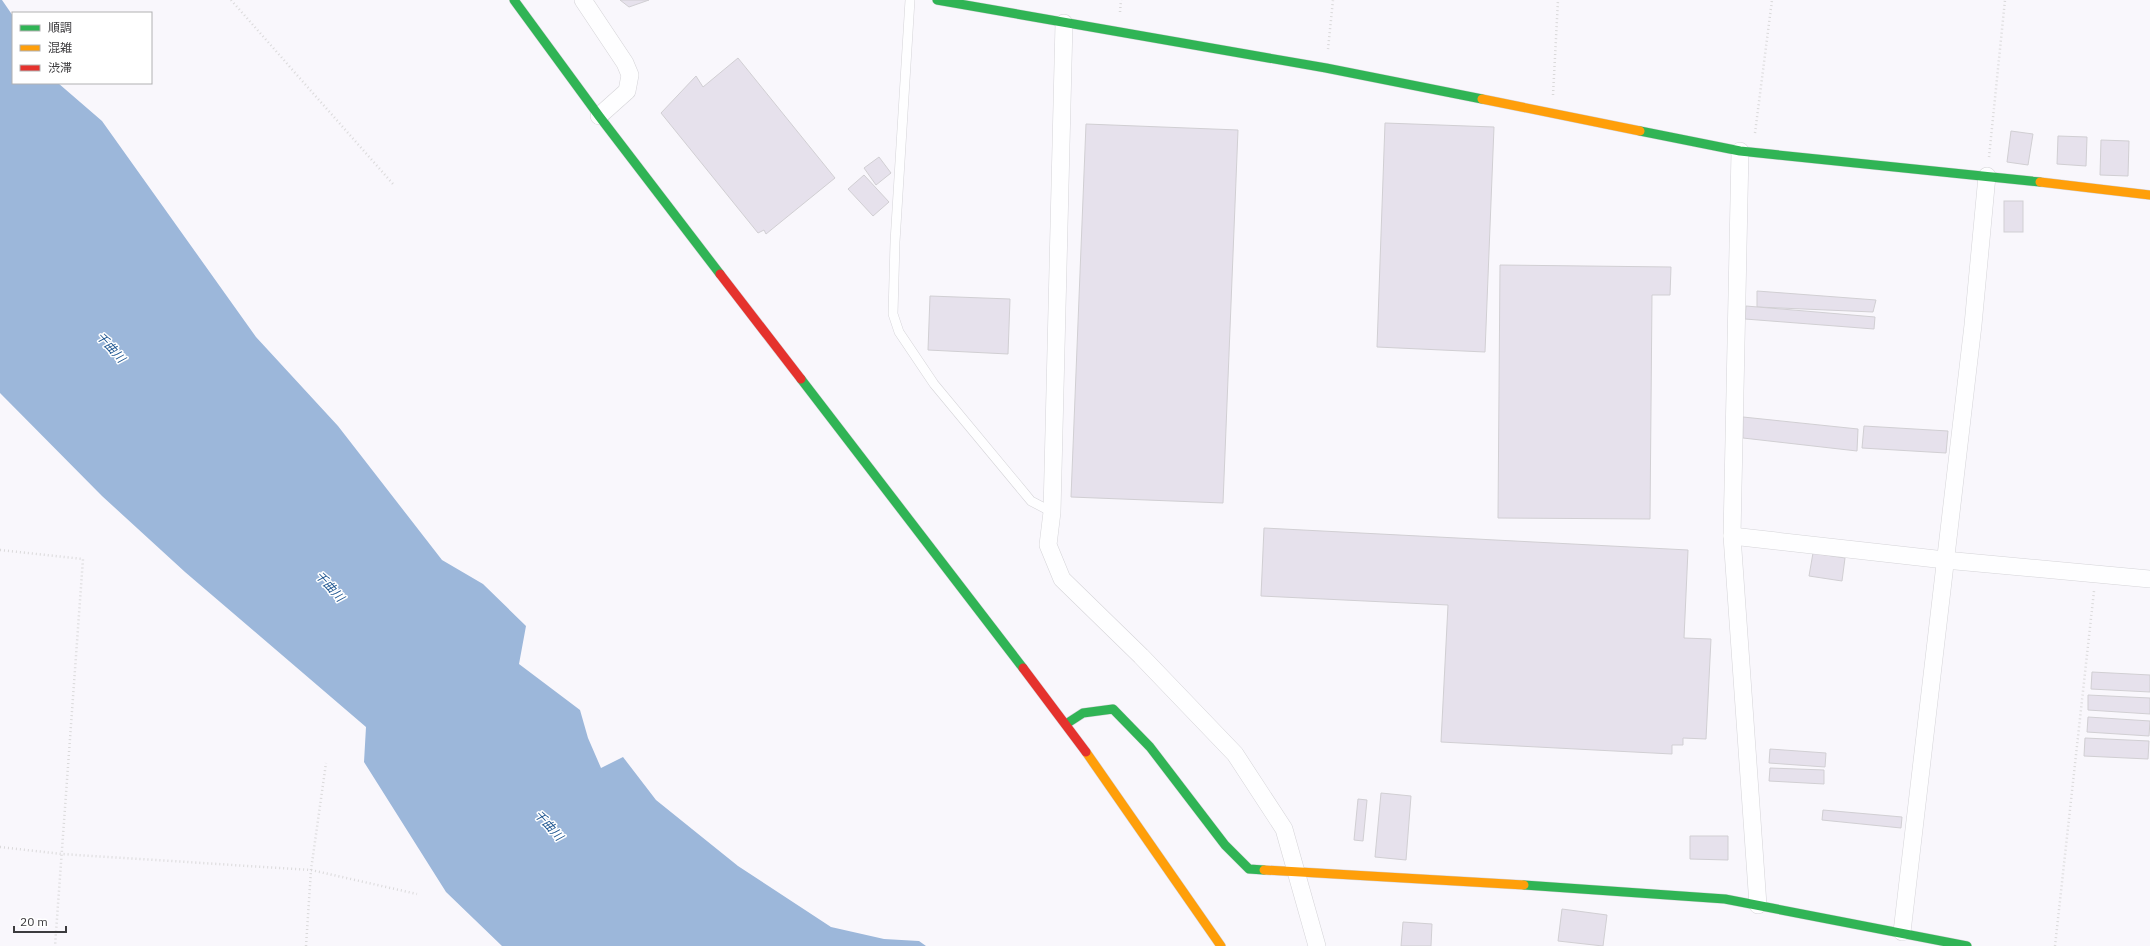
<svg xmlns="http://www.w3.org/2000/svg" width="2150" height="946" font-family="'IBM Plex Sans','Noto Sans JP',sans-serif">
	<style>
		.water { fill: #9cb7da }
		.building { fill: #e6e1ec; stroke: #d1cfd3 }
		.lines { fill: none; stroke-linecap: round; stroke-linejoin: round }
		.lane-casing { stroke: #d5d4d8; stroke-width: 10 }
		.street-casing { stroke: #d5d4d8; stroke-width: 18 }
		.fast-casing { stroke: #d5d4d8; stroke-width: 10 }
		.slow-casing { stroke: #d5d4d8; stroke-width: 10 }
		.jam-casing { stroke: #d5d4d8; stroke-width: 10 }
		.path { stroke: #dad9da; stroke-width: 2.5; stroke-dasharray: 1 3; stroke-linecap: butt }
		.lane { stroke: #fefeff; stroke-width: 9 }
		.street { stroke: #fefeff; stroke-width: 17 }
		.fast { stroke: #30b455; stroke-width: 9 }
		.slow { stroke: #ff9f0a; stroke-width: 9 }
		.jam { stroke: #e5322d; stroke-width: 9 }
		.labels { text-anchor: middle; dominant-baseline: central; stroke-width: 3; stroke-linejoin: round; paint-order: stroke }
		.water-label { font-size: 12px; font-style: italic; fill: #1e5590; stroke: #fff }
	</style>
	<rect width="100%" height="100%" fill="#f9f7fc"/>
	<!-- water -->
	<polygon class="water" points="0,0 2,0 13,16 13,83 58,83 102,121 256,337 338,426 442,560 483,584 526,626 519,664 580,710 588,738 601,768 623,757 656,800 692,829 738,866 831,927 884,939 919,941 926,946 502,946 446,892 364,762 366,727 185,572 102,496 0,393"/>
	<!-- building -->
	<g class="building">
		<polygon points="620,0 649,0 629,7"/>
		<polygon points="738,58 835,178 766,234 764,230 758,233 661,113 696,76 703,87"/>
		<polygon points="1385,123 1494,127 1485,352 1377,347"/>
		<polygon points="1086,124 1238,130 1223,503 1071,497"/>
		<polygon points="2011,131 2033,134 2028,165 2007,162"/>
		<polygon points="2058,136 2087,137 2086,166 2057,164"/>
		<polygon points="2101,140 2129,141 2128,176 2100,175"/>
		<polygon points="879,157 891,173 876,185 864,168"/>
		<polygon points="864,175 889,202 873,216 848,189"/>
		<rect x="2004" y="201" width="19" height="31"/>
		<polygon points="1500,265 1671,267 1670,295 1652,295 1650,519 1498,518"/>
		<polygon points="1757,291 1876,300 1873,312 1757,307"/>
		<polygon points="930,296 1010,299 1008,354 928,350"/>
		<polygon points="1746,306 1875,317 1874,329 1745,319"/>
		<polygon points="1743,417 1858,429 1857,451 1743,438"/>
		<polygon points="1864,426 1948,431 1946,453 1862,448"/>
		<polygon points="1264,528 1688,550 1684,638 1711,639 1706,739 1683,738 1683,745 1672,745 1672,754 1441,742 1448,605 1261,596"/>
		<polygon points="1813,553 1845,558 1842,581 1809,576"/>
		<polygon points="2092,672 2150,675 2150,692 2091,689"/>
		<polygon points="2088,695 2150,698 2150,714 2088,710"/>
		<polygon points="2088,717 2150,721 2149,736 2087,732"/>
		<polygon points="2085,738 2149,741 2148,759 2084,756"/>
		<polygon points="1770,749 1826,753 1825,767 1769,763"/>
		<polygon points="1770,768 1824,770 1824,784 1769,781"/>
		<polygon points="1381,793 1411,796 1406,860 1375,857"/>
		<polygon points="1358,799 1367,800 1363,841 1354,840"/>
		<polygon points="1823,810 1902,817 1901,828 1822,820"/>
		<polygon points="1690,836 1728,836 1728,860 1690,859"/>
		<polygon points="1562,909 1607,915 1603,946 1558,941"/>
		<polygon points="1403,922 1432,924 1431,946 1401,946"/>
	</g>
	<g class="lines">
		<!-- lane casing -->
		<g class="lane-casing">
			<polyline id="lane" points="910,0 895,242 893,314 899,332 934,384 1031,501 1052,512"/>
		</g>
		<!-- street casing -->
		<g class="street-casing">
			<g id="street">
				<polyline points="583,0 625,63 630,75 627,91 599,116"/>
				<polyline points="1064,23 1052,512 1048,545 1062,579 1141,656 1235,754 1284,829 1317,946"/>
				<polyline points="1740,151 1732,536 1758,905"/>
				<polyline points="1732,536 1945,560 2150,579"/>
				<polyline points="1902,932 1973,325 1987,176"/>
			</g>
		</g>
		<!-- fast casing -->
		<g class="fast-casing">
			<g id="fast">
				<polyline points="514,0 599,116 720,274"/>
				<polyline points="937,0 1326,68 1482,99"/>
				<polyline points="1640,131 1740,151 2040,182"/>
				<polyline points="801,379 1023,668"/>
				<polyline points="1066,724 1083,713 1113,709 1150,747 1225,845 1249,869 1264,870"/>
				<polyline points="1524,885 1725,899 1967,946"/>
			</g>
		</g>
		<!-- slow casing -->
		<g class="slow-casing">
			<g id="slow">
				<polyline points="1482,99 1640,131"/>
				<polyline points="2040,182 2150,195"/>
				<polyline points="1086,752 1221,946"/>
				<polyline points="1264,870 1524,885"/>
			</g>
		</g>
		<!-- jam casing -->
		<g class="jam-casing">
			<g id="jam">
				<polyline points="720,274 801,379"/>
				<polyline points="1023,668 1086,752"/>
			</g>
		</g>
		<!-- path -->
		<g class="path">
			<polyline points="231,0 393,184"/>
			<polyline points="1120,12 1121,0"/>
			<polyline points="1328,49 1333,0"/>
			<polyline points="1553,95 1558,0"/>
			<polyline points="1755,133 1772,0"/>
			<polyline points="1989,157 2005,0"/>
			<polyline points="0,550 83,559 55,946"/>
			<polyline points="0,847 62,854 311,870 417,894"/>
			<polyline points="306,946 311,870 326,763"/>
			<polyline points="2055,946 2094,591"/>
		</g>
		<!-- lane -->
		<use href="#lane" class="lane"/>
		<!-- street -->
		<use href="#street" class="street"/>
		<!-- fast -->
		<use href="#fast" class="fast"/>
		<!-- slow -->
		<use href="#slow" class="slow"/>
		<!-- jam -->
		<use href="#jam" class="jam"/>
	</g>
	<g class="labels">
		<!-- water labels -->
		<g class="water-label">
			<text transform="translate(111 347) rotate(48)">千曲川</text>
			<text transform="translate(330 586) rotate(48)">千曲川</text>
			<text transform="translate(549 825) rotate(48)">千曲川</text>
		</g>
	</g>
	<!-- legend -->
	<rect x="12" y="12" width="140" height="72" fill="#ffffff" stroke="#b1b1b2"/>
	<rect x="20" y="25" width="20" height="6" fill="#30b455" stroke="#b1b1b2"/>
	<text x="48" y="32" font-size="12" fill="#3c3b3e">順調</text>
	<rect x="20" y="45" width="20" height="6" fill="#ff9f0a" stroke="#b1b1b2"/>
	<text x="48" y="52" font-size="12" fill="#3c3b3e">混雑</text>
	<rect x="20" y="65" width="20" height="6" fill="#e5322d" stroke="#b1b1b2"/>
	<text x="48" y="72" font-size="12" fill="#3c3b3e">渋滞</text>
	<!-- scale -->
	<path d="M14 926v6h52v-6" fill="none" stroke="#3c3b3e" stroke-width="2"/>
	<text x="20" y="926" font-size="12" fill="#3c3b3e" stroke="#ffffff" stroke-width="3" paint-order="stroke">20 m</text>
</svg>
